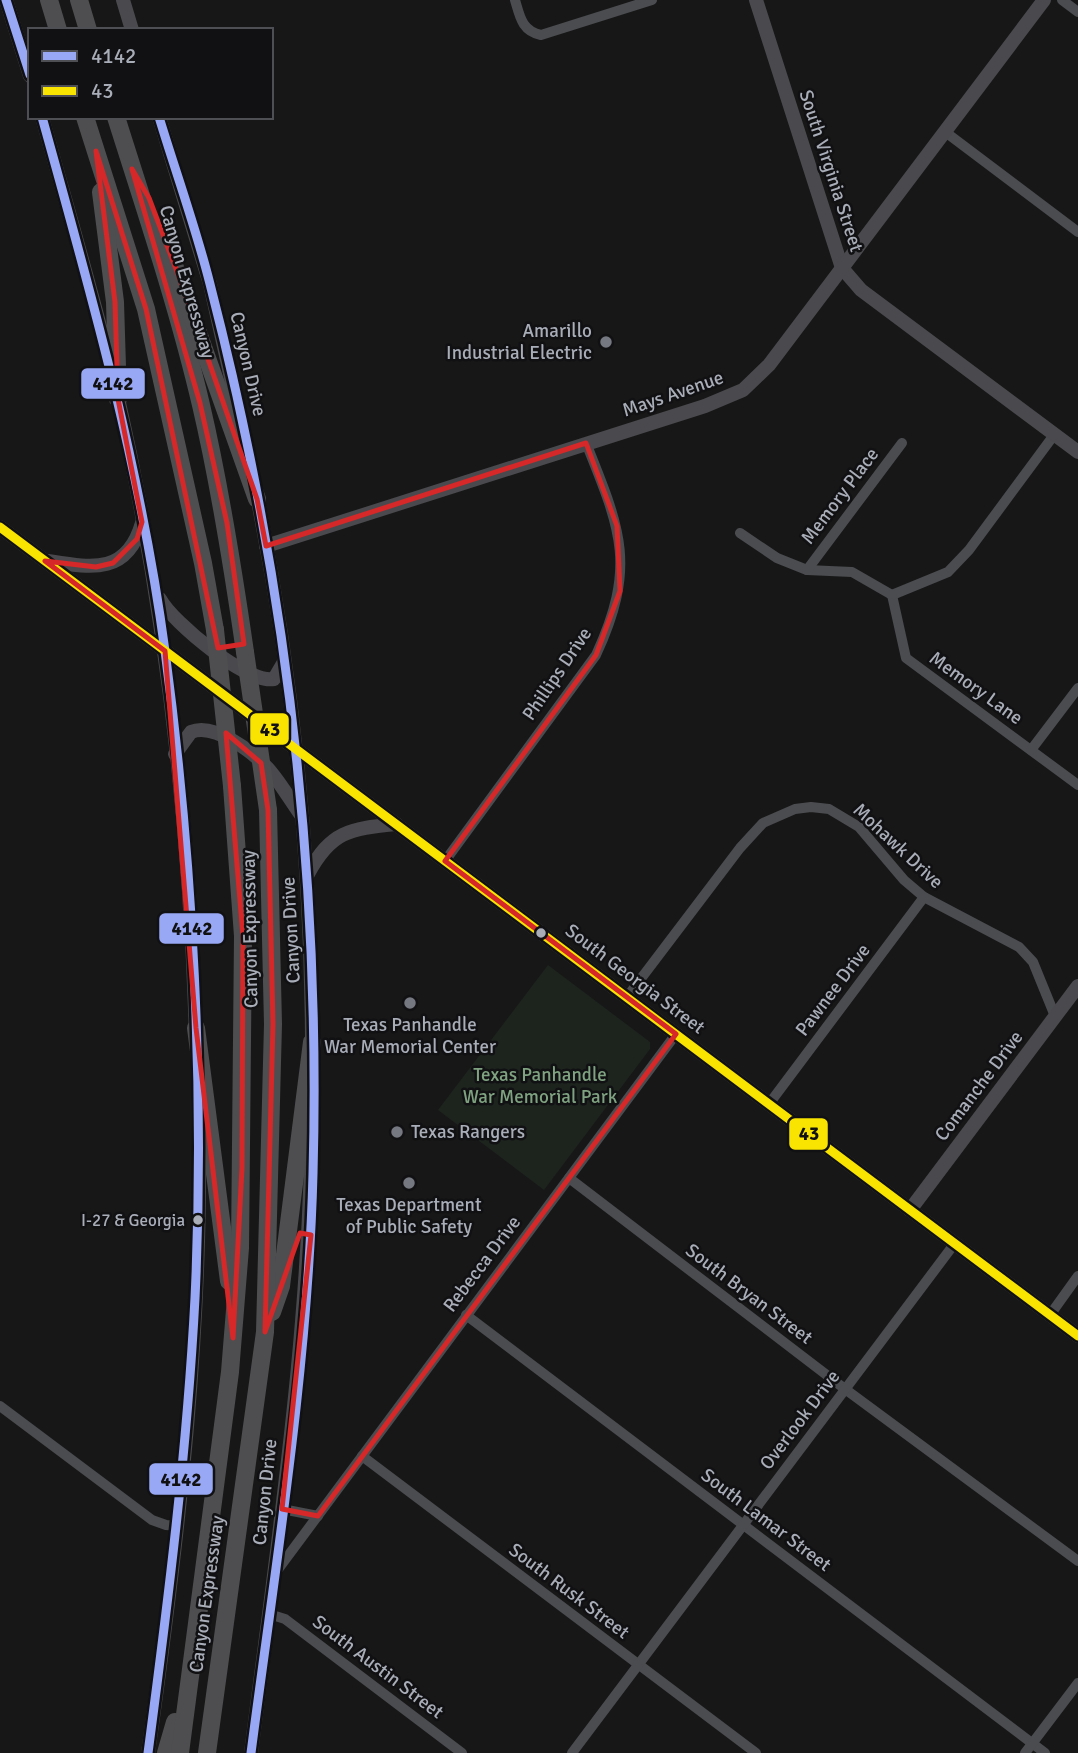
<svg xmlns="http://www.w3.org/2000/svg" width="1078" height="1753" font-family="Signika,sans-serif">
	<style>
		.green { fill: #1d241e }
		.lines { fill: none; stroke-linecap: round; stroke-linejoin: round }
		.street { stroke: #4b4c50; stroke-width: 10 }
		.secondary { stroke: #4a4a4e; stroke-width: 14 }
		.highway { stroke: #4e4e51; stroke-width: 18 }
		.highway-bridge { stroke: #4e4e51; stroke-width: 18 }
		.bus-1-casing { stroke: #111113; stroke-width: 14 }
		.bus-2-casing { stroke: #111113; stroke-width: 14 }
		.bus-1 { stroke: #99a8f5; stroke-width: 9 }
		.bus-2 { stroke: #f9e401; stroke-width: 9 }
		.marked { fill: none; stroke: #d62828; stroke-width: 5; stroke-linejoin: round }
		.poi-dot { fill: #757880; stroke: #111113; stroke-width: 2.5 }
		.bus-dot { fill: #a8adb8; stroke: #111113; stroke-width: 2.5 }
		.labels { text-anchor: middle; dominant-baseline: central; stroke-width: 5; stroke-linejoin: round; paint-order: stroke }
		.bus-label { font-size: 17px; fill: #a8adb8; stroke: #111113; text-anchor: end }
		.street-label { font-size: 19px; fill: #a8adb8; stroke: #111113 }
		.poi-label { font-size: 19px; fill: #a8adb8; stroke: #111113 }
		.park-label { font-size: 19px; fill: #7fa381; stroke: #111113 }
		.line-badge { stroke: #111113; stroke-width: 2.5 }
		.pale-badge-label { font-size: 19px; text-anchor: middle; font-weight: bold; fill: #111 }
	</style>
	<rect width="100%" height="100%" fill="#171717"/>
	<!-- green -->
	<polygon class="green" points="548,965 650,1042 650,1049 544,1190 438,1110"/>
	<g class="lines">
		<!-- street -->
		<g class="street">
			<path d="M 515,0 C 520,17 522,31 541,35 L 652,0"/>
			<polyline points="1062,0 1078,12"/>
			<polyline points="944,131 1078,232"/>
			<polyline points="1054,435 969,550 948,572 892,595 906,658 1078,785"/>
			<polyline points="740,533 777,558 807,570 852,572 892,595"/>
			<polyline points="807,570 902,443"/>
			<polyline points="1031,750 1078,688"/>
			<path d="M 445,861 L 596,655 C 637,566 621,530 586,443"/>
			<polyline points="627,997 740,848 763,823 795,809 811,807 829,809 859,827 904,880 924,897 1019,947 1033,962 1055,1016"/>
			<polyline points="769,1104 924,897"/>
			<polyline points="569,1178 845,1389 1078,1561"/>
			<polyline points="466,1315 1045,1753"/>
			<polyline points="1050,1315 1078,1276"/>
			<polyline points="0,1406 152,1520 166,1525 178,1526"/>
			<polyline points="362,1456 756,1753"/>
			<polyline points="282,1509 318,1516"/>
			<polyline points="276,1572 676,1034"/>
			<polyline points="269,1614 285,1619 462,1753"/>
			<polyline points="572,1753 955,1243"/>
			<polyline points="1025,1753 1078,1683"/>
		</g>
		<!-- secondary -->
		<g class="secondary">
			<polyline points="6,0 30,76"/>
			<polyline points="123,0 132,30"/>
			<polyline points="756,0 842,268 861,290 1078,452"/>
			<path d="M 42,117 C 68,211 96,304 118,398 C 165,606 190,825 196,1038"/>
			<polyline points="159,117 210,284 248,454"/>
			<path d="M 256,491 C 293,675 312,864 312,1052"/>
			<polyline points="0,527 1078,1336"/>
			<polyline points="266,546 705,406 743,390 769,365 1044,0"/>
			<path d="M 48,561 C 92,568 127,575 142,523"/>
			<path d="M 160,599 C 173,623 247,684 274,679 L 284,662"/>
			<path d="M 175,754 L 191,732 C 214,722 255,753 270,771 C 281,784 291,801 301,815"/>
			<path d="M 308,874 C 331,831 349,829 396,824"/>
			<polyline points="910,1210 1078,986"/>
			<path d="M 148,1753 C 179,1534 205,1314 198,1093"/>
			<path d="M 251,1753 C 279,1533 313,1312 312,1089"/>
		</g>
		<!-- highway -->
		<g class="highway">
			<polyline points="49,0 58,30"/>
			<polyline points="79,0 88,30"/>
			<polyline points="85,117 146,309 203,563 215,630"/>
			<path d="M 116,117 C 146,212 178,307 201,405 C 220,486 233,569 245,652"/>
			<polyline points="101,192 115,302 118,399"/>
			<polyline points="168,248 257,499"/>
			<polyline points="196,1028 229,1281"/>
			<polyline points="272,1312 281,1286 312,1042"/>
			<polyline points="166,1753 175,1722"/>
			<polyline points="180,1753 230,1372 240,1248 243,936 232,786"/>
			<polyline points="207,1753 265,1332 273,1024 268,810"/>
		</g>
		<!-- highway-bridge -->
		<g class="highway-bridge">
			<polyline points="215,630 232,786"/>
			<polyline points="245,652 268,810"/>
		</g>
		<!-- bus-1 casing -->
		<g class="bus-1-casing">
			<g id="bus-1">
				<polyline points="6,0 30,75"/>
				<path d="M 42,117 C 91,293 141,470 165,651 C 193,860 205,1088 195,1298 C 187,1451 168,1602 148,1753"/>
				<path d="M 159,117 C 176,173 196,228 210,284 C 285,574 321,875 313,1174 C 308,1368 276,1561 251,1753"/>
			</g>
		</g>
		<!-- bus-2 casing -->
		<g class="bus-2-casing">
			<polyline id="bus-2" points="0,527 1078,1336"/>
		</g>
		<!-- bus-1 -->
		<use href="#bus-1" class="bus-1"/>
		<!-- bus-2 -->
		<use href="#bus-2" class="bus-2"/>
	</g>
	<!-- marked area -->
	<path class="marked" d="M 96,151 L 146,309 L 218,648 L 244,644 L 227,523 L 200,403 L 132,169 L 149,198 L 181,282 L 257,499 L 266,546 L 586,443 L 617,526 L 620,591 L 596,655 L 445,861 L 676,1034 L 318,1516 L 282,1509 L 311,1235 L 300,1233 L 265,1332 L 273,1024 L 268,810 L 261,763 L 226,733 L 243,936 L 242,1168 L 233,1338 L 196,1028 L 165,651 L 45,561 L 96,567 L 113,563 L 137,539 L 142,522 L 118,399 L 115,302 Z"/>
	<!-- markers -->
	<g class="poi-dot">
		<circle cx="606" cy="342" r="7"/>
		<circle cx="410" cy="1003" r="7"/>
		<circle cx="397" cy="1132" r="7"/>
		<circle cx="409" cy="1183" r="7"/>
	</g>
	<g class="bus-dot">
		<circle cx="541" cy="933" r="6"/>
		<circle cx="198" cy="1220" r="6"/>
	</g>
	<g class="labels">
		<!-- bus labels -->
		<g class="bus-label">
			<text x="185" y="1220">I-27 &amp; Georgia</text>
		</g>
		<!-- street labels -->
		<g class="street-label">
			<text transform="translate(831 171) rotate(72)">South Virginia Street</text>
			<text transform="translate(187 282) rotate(74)">Canyon Expressway</text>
			<text transform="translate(248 364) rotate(77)">Canyon Drive</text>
			<text transform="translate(673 394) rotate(-19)">Mays Avenue</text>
			<text transform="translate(840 496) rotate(-53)">Memory Place</text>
			<text transform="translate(557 674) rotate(-56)">Phillips Drive</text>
			<text transform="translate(976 688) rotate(36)">Memory Lane</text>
			<text transform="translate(898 846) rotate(43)">Mohawk Drive</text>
			<text transform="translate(250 929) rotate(-91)">Canyon Expressway</text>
			<text transform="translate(291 930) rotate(-93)">Canyon Drive</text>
			<text transform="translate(635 979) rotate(37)">South Georgia Street</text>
			<text transform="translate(833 990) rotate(-53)">Pawnee Drive</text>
			<text transform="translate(979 1086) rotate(-53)">Comanche Drive</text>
			<text transform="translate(482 1264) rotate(-53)">Rebecca Drive</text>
			<text transform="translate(749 1294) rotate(37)">South Bryan Street</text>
			<text transform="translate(800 1420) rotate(-53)">Overlook Drive</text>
			<text transform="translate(265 1492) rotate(-84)">Canyon Drive</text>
			<text transform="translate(766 1520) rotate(37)">South Lamar Street</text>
			<text transform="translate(569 1591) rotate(37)">South Rusk Street</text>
			<text transform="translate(207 1594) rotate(-82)">Canyon Expressway</text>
			<text transform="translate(378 1667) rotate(37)">South Austin Street</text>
		</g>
		<!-- poi labels -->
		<g class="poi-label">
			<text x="592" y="331" text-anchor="end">Amarillo<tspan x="592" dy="22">Industrial Electric</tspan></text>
			<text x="410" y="1025">Texas Panhandle<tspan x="410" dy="22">War Memorial Center</tspan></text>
			<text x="411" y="1132" text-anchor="start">Texas Rangers</text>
			<text x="409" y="1205">Texas Department<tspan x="409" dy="22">of Public Safety</tspan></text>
		</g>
		<!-- park labels -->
		<g class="park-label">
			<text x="540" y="1075">Texas Panhandle<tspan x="540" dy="22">War Memorial Park</tspan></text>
		</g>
	</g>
	<g class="line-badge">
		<rect x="80" y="367" width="66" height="33" rx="7" fill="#99a8f5"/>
		<rect x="249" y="712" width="41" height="34" rx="7" fill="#f9e401"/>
		<rect x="158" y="912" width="67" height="33" rx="7" fill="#99a8f5"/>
		<rect x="788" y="1117" width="41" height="34" rx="7" fill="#f9e401"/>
		<rect x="148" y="1462" width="66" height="34" rx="7" fill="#99a8f5"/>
	</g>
	<g class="pale-badge-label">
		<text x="113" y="390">4142</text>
		<text x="270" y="736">43</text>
		<text x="192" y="935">4142</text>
		<text x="809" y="1140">43</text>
		<text x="181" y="1486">4142</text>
	</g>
	<!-- legend -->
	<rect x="28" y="28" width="245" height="91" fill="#111113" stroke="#4d4f55" stroke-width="2"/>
	<rect x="42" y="51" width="35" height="10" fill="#99a8f5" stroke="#4d4f55" stroke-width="2"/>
	<text x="91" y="63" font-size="21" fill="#a8adb8">4142</text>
	<rect x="42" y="86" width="35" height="10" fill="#f9e401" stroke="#4d4f55" stroke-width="2"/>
	<text x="91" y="98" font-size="21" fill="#a8adb8">43</text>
</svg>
